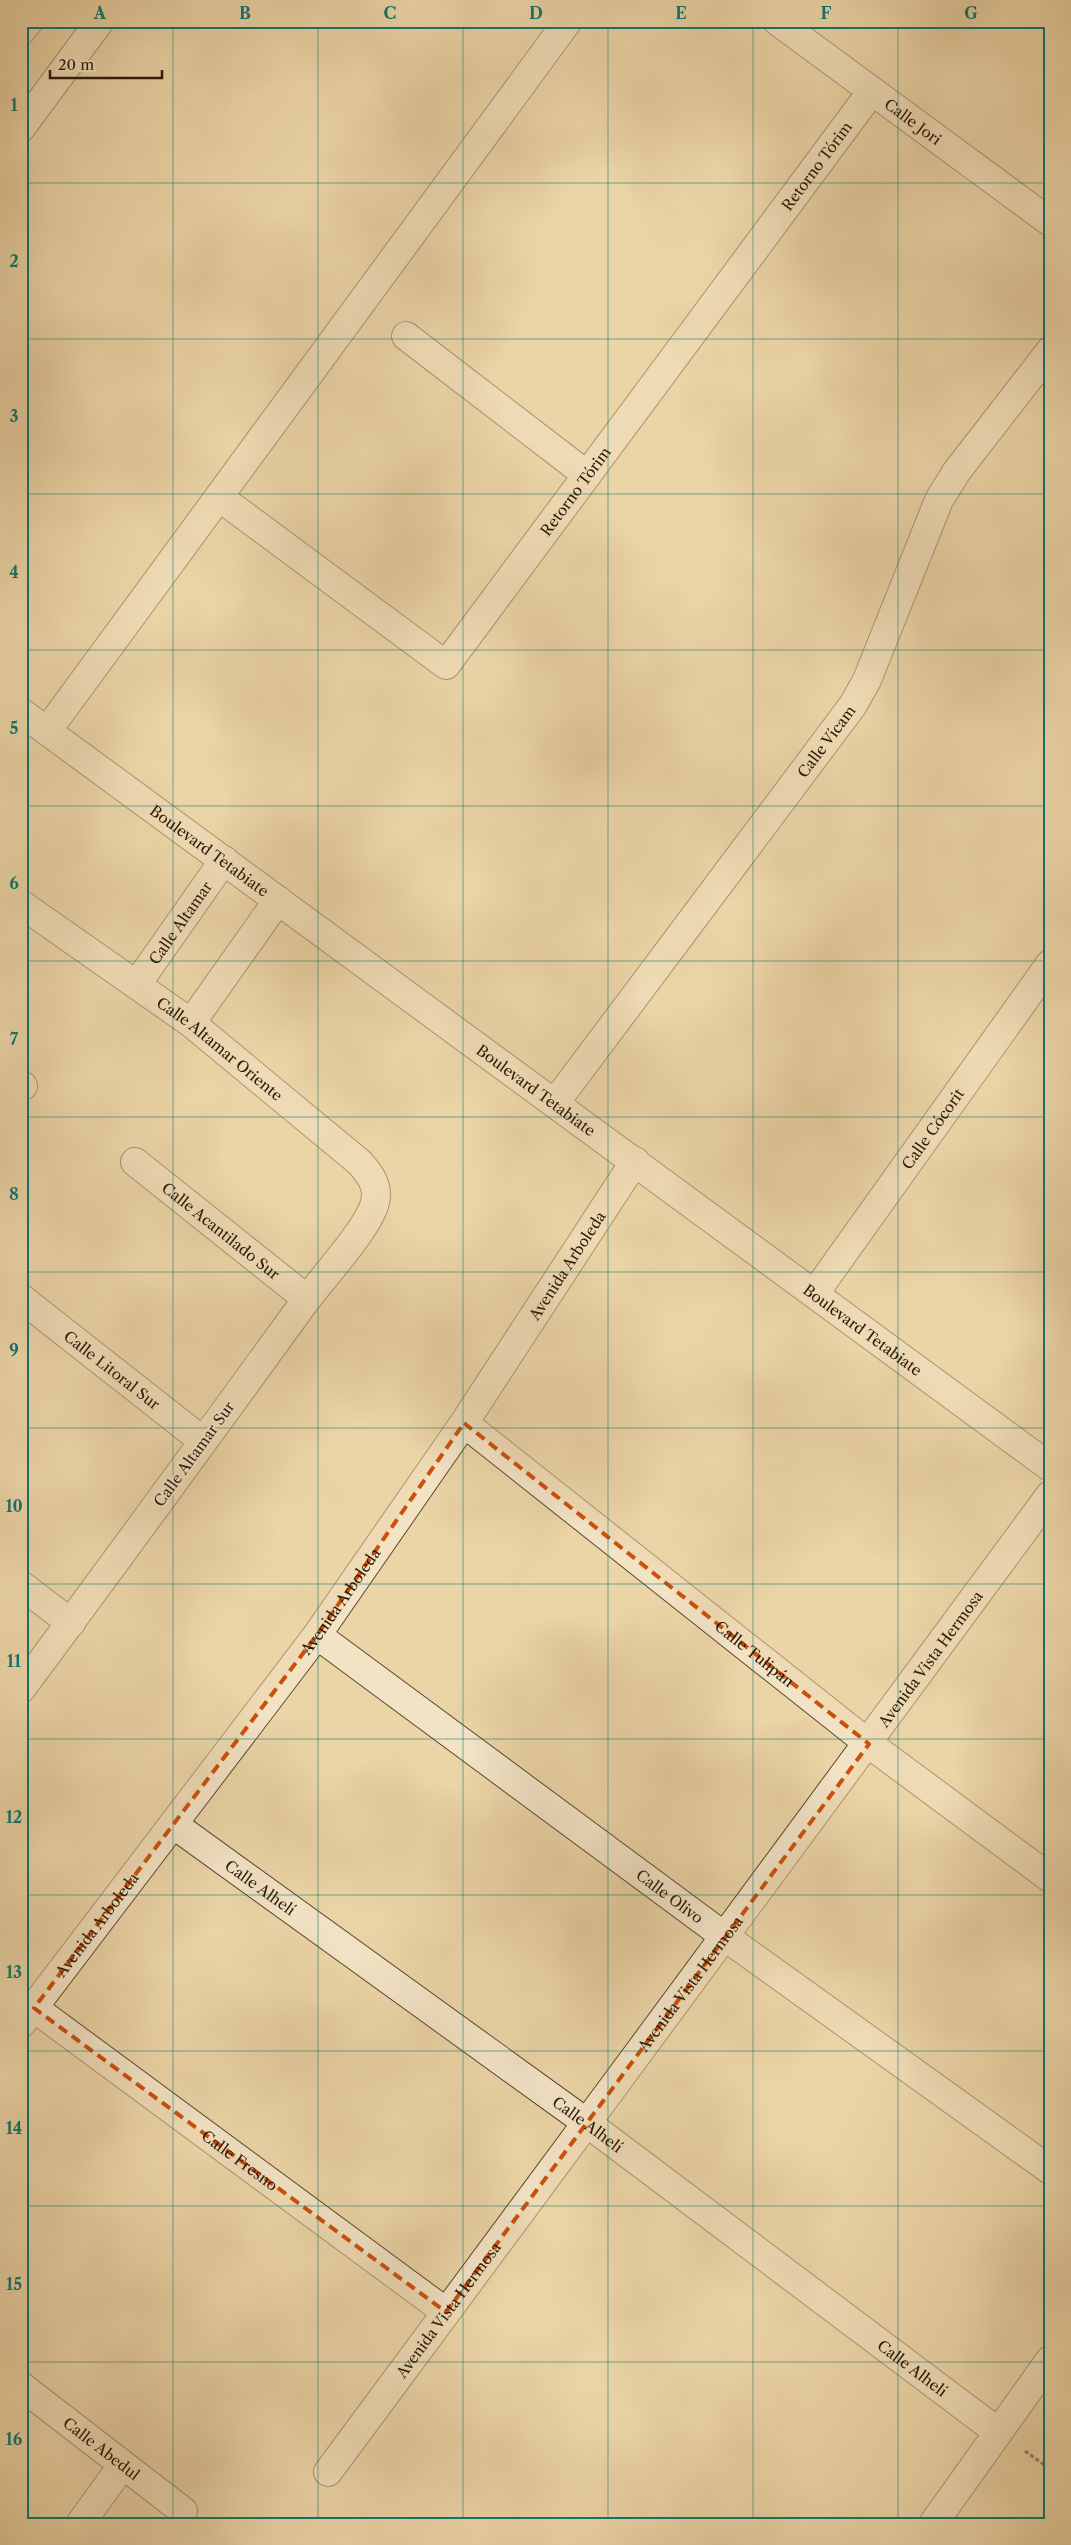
<svg xmlns="http://www.w3.org/2000/svg" width="1071" height="2545" font-family="'Libre Caslon Text',serif">
	<style>
		.lines { fill: none; stroke-linecap: round; stroke-linejoin: round }
		.minor-casing { stroke: #5a4830; stroke-width: 30 }
		.path { stroke: #2a1a08; stroke-width: 3; stroke-dasharray: 4 2.5; stroke-linecap: butt }
		.minor { stroke: #f2e3c5; stroke-width: 28 }
		.marked { fill: none; stroke: #cc500b; stroke-width: 4; stroke-dasharray: 10 6; stroke-linejoin: round }
		.grid { fill: none; stroke: #0f766e; stroke-width: 1; stroke-opacity: 0.55 }
		.labels { text-anchor: middle; dominant-baseline: central; stroke-width: 4; stroke-linejoin: round; paint-order: stroke }
		.street-label { font-size: 15px; fill: #2a1a08; stroke: #f2e3c5 }
		.neatline { fill: none; stroke: #0f766e; stroke-width: 2 }
		.grid-label { font-size: 16px; text-anchor: middle; font-weight: bold; fill: #0f766e }
	</style>
	<rect width="100%" height="100%" fill="#ebd4a6"/>
	<filter id="stains"><feTurbulence type="fractalNoise" baseFrequency=".004" numOctaves="4"/><feColorMatrix values="0 0 0 0 .2 0 0 0 0 .09 0 0 0 0 .02 0 0 0 .5 -.17"/></filter>
	<radialGradient id="worn" r=".72"><stop offset=".6" stop-color="#630" stop-opacity="0"/><stop offset="1" stop-color="#630" stop-opacity=".3"/></radialGradient>
	<g class="lines">
		<!-- minor casing -->
		<g class="minor-casing">
			<g id="minor">
				<path id="s1" d="M 777,21 L 1050,222"/>
				<polyline points="21,31 29,21"/>
				<polyline points="21,128 100,21"/>
				<polyline points="406,336 587,475"/>
				<path id="s2" d="M 219,497 L 446,665 L 872,91"/>
				<path id="s3" d="M 21,712 L 1050,1467"/>
				<polyline points="47,731 568,21"/>
				<path id="s4" d="M 21,904 L 191,1023 L 359,1162 C 370,1174 379,1186 375,1202 C 370,1227 318,1283 301,1307 C 208,1435 116,1562 21,1689"/>
				<path id="s5" d="M 137,984 L 224,860"/>
				<polyline points="191,1023 278,900"/>
				<polyline points="21,1085 23,1086"/>
				<path id="s6" d="M 555,1103 L 853,705 L 867,680 L 939,500 L 957,471 L 1050,351"/>
				<path id="s7" d="M 135,1162 L 307,1299"/>
				<path id="s8" d="M 815,1293 L 1050,964"/>
				<path id="s9" d="M 21,1298 L 203,1441"/>
				<path id="s10" d="M 464,1423 L 869,1744 L 1050,1878"/>
				<polyline points="21,1585 71,1623"/>
				<path id="s11" d="M 317,1635 L 724,1936 L 1050,2170"/>
				<path id="s12" d="M 173,1824 L 587,2123 L 998,2432"/>
				<path id="s13" d="M 34,2008 L 446,2312"/>
				<path id="s14" d="M 21,2024 L 317,1635 L 464,1423 L 635,1161"/>
				<path id="s15" d="M 21,2386 L 183,2511"/>
				<path id="s16" d="M 328,2472 C 568,2146 812,1822 1050,1495"/>
				<polyline points="80,2524 122,2466"/>
				<polyline points="933,2524 1050,2360"/>
			</g>
		</g>
		<!-- path -->
		<polyline class="path" points="1025,2451 1050,2469"/>
		<!-- minor -->
		<use href="#minor" class="minor"/>
	</g>
	<!-- marked area -->
	<path d="M0 0H1071V2545H0ZM 464,1423 L 869,1744 L 446,2312 L 34,2008 L 317,1635 Z" fill="#ebd4a6" fill-opacity=".55" fill-rule="evenodd"/>
	<path class="marked" d="M 464,1423 L 869,1744 L 446,2312 L 34,2008 L 317,1635 Z"/>
	<!-- grid -->
	<path class="grid" d="M 173,21 L 173,2524M 318,21 L 318,2524M 463,21 L 463,2524M 608,21 L 608,2524M 753,21 L 753,2524M 898,21 L 898,2524M 21,183 L 1050,183M 21,339 L 1050,339M 21,494 L 1050,494M 21,650 L 1050,650M 21,806 L 1050,806M 21,961 L 1050,961M 21,1117 L 1050,1117M 21,1272 L 1050,1272M 21,1428 L 1050,1428M 21,1584 L 1050,1584M 21,1739 L 1050,1739M 21,1895 L 1050,1895M 21,2051 L 1050,2051M 21,2206 L 1050,2206M 21,2362 L 1050,2362"/>
	<g class="labels">
		<!-- street labels -->
		<g class="street-label">
			<text stroke="none"><textPath href="#s1" startOffset="169">Calle Jori</textPath></text>
			<text stroke="none"><textPath href="#s2" startOffset="904">Retorno Tórim</textPath></text>
			<text stroke="none"><textPath href="#s2" startOffset="499">Retorno Tórim</textPath></text>
			<text stroke="none"><textPath href="#s6" startOffset="452">Calle Vícam</textPath></text>
			<text stroke="none"><textPath href="#s3" startOffset="234">Boulevard Tetabiate</textPath></text>
			<text stroke="none"><textPath href="#s5" startOffset="75">Calle Altamar</textPath></text>
			<text stroke="none"><textPath href="#s4" startOffset="246">Calle Altamar Oriente</textPath></text>
			<text stroke="none"><textPath href="#s3" startOffset="639">Boulevard Tetabiate</textPath></text>
			<text stroke="none"><textPath href="#s8" startOffset="202">Calle Cócorit</textPath></text>
			<text stroke="none"><textPath href="#s7" startOffset="110">Calle Acantilado Sur</textPath></text>
			<text stroke="none"><textPath href="#s14" startOffset="935">Avenida Arboleda</textPath></text>
			<text stroke="none"><textPath href="#s3" startOffset="1044">Boulevard Tetabiate</textPath></text>
			<text stroke="none"><textPath href="#s9" startOffset="116">Calle Litoral Sur</textPath></text>
			<text transform="translate(194 1454) rotate(-54)">Calle Altamar Sur</text>
			<text stroke="none"><textPath href="#s14" startOffset="530">Avenida Arboleda</textPath></text>
			<text stroke="none"><textPath href="#s10" startOffset="371">Calle Tulipán</textPath></text>
			<text stroke="none"><textPath href="#s16" startOffset="1012">Avenida Vista Hermosa</textPath></text>
			<text stroke="none"><textPath href="#s12" startOffset="108">Calle Alhelí</textPath></text>
			<text stroke="none"><textPath href="#s11" startOffset="439">Calle Olivo</textPath></text>
			<text stroke="none"><textPath href="#s14" startOffset="125">Avenida Arboleda</textPath></text>
			<text stroke="none"><textPath href="#s16" startOffset="608">Avenida Vista Hermosa</textPath></text>
			<text stroke="none"><textPath href="#s12" startOffset="512">Calle Alhelí</textPath></text>
			<text stroke="none"><textPath href="#s13" startOffset="256">Calle Fresno</textPath></text>
			<text stroke="none"><textPath href="#s16" startOffset="202">Avenida Vista Hermosa</textPath></text>
			<text stroke="none"><textPath href="#s12" startOffset="918">Calle Alhelí</textPath></text>
			<text stroke="none"><textPath href="#s15" startOffset="102">Calle Abedul</textPath></text>
		</g>
	</g>
	<!-- margin -->
	<rect width="1071" height="2545" fill="none" stroke="#ebd4a6" stroke-width="55"/>
	<!-- scale -->
	<path d="M50 70v8h112v-8" fill="none" stroke="#2a1a08" stroke-width="2.5"/>
	<text x="58" y="70" font-size="15" fill="#2a1a08" stroke="#f2e3c5" stroke-width="4" paint-order="stroke">20 m</text>
	<rect x="28" y="28" width="1016" height="2490" class="neatline"/>
	<g class="grid-label">
		<text x="100" y="19">A</text>
		<text x="245" y="19">B</text>
		<text x="390" y="19">C</text>
		<text x="536" y="19">D</text>
		<text x="681" y="19">E</text>
		<text x="826" y="19">F</text>
		<text x="971" y="19">G</text>
		<text x="14" y="111">1</text>
		<text x="14" y="267">2</text>
		<text x="14" y="422">3</text>
		<text x="14" y="578">4</text>
		<text x="14" y="734">5</text>
		<text x="14" y="889">6</text>
		<text x="14" y="1045">7</text>
		<text x="14" y="1200">8</text>
		<text x="14" y="1356">9</text>
		<text x="14" y="1512">10</text>
		<text x="14" y="1667">11</text>
		<text x="14" y="1823">12</text>
		<text x="14" y="1978">13</text>
		<text x="14" y="2134">14</text>
		<text x="14" y="2290">15</text>
		<text x="14" y="2445">16</text>
	</g>
	<rect width="100%" height="100%" filter="url(#stains)"/>
	<rect width="100%" height="100%" fill="url(#worn)"/>
</svg>
